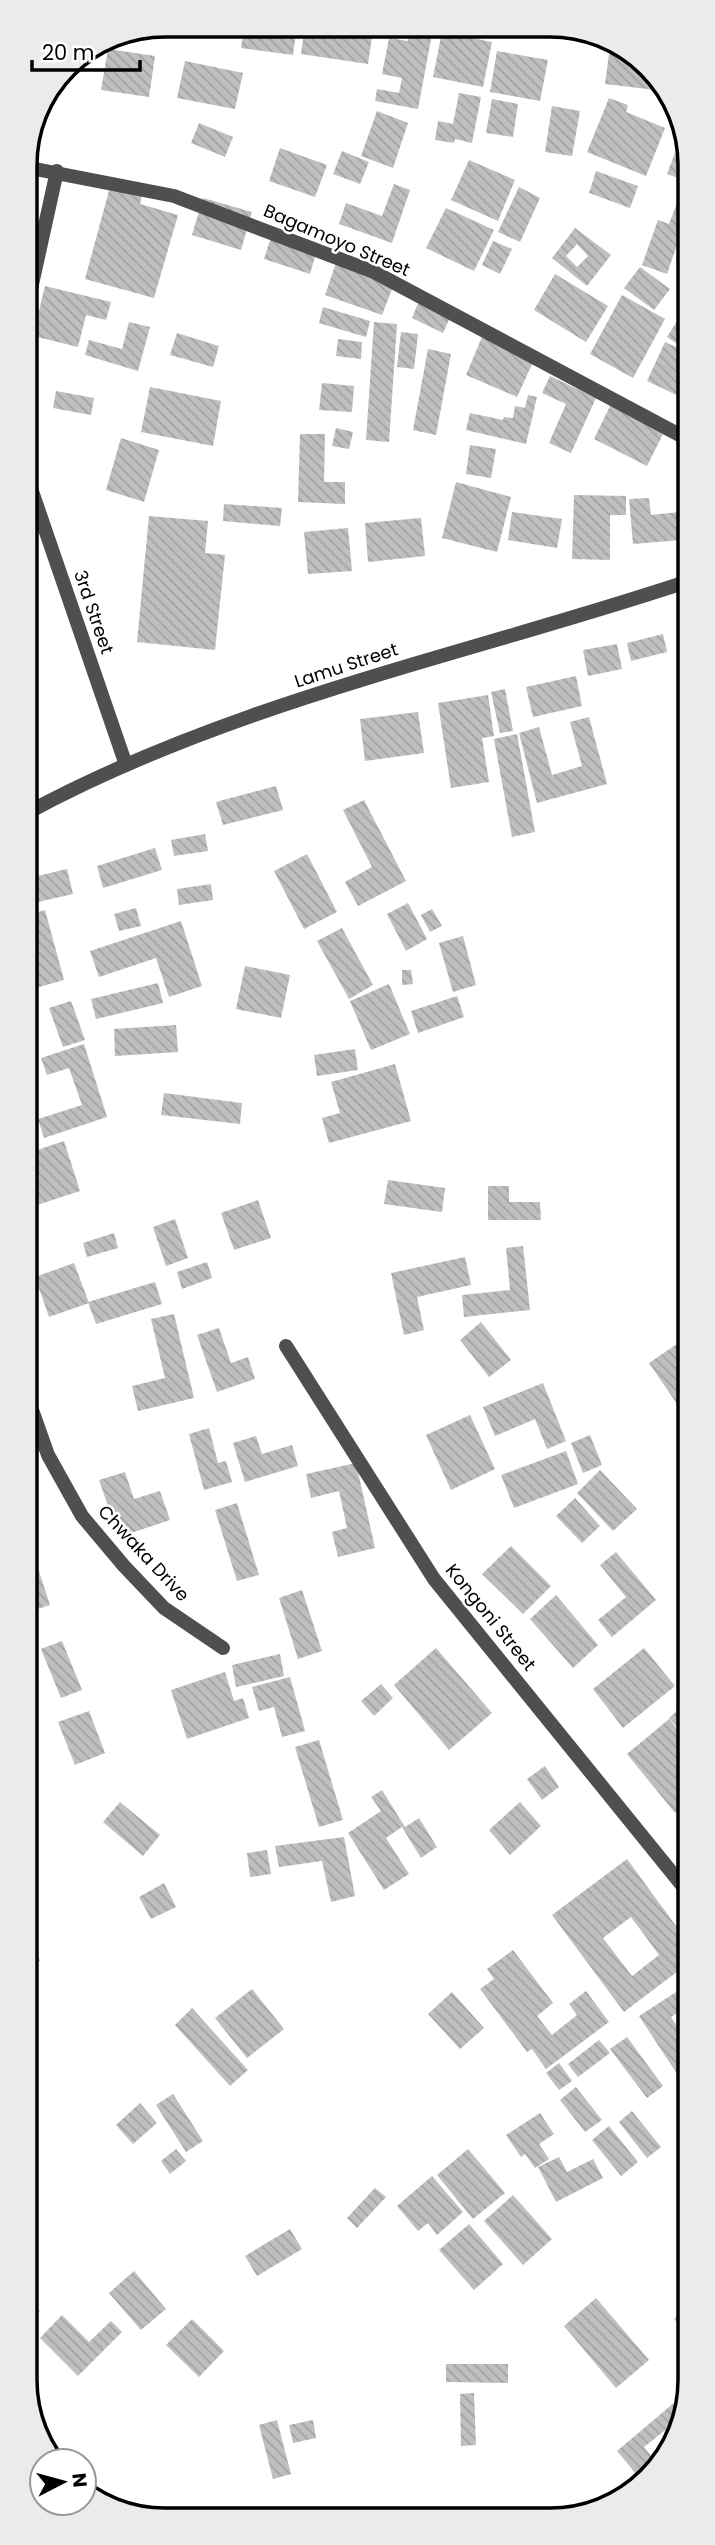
<svg xmlns="http://www.w3.org/2000/svg" width="715" height="2545" font-family="Poppins,sans-serif">
	<style>
		.building { fill: url(#building-back-hatch); fill-rule: evenodd }
		.lines { fill: none; stroke-linecap: round; stroke-linejoin: round }
		.minor { stroke: #4f4f4f; stroke-width: 14 }
		.labels { text-anchor: middle; dominant-baseline: central; stroke-width: 5; stroke-linejoin: round; paint-order: stroke }
		.street-label { font-size: 18px; fill: #000; stroke: #fff }
		.rim { fill: none; stroke: #000; stroke-width: 3.5 }
	</style>
	<defs>
		<pattern id="building-back-hatch" width="6" height="6" patternUnits="userSpaceOnUse" patternTransform="scale(1.75)"><rect width="6" height="6" fill="#bfbfbf"/><path d="M-1 5l2 2M0 0l6 6M5-1l2 2" fill="none" stroke="#a2a2a2"/></pattern>
	</defs>
	<rect width="100%" height="100%" fill="#fff"/>
	<!-- building -->
	<g class="building">
		<polygon points="244,25 297,25 293,55 241,48"/>
		<polygon points="305,25 345,26 373,30 368,64 301,54"/>
		<polygon points="411,30 432,34 418,109 375,101 377,89 399,93 402,78 382,74 389,38 408,41"/>
		<polygon points="131,31 129,41 108,37 112,35"/>
		<polygon points="442,32 492,42 483,87 433,77"/>
		<polygon points="610,46 655,72 664,91 605,84"/>
		<polygon points="108,49 155,56 149,97 101,90"/>
		<polygon points="497,51 548,60 540,101 490,92"/>
		<polygon points="185,61 243,73 235,109 177,98"/>
		<polygon points="459,93 481,97 472,143 455,139 454,143 435,140 438,121 453,124"/>
		<polygon points="609,98 628,105 626,112 665,128 646,176 587,152"/>
		<polygon points="492,99 518,104 513,137 486,133"/>
		<polygon points="552,106 580,111 572,156 545,152"/>
		<polygon points="377,111 408,123 393,168 361,156"/>
		<polygon points="199,123 233,137 225,157 191,143"/>
		<polygon points="681,137 686,139 689,146 689,182 667,174"/>
		<polygon points="280,148 327,165 315,197 269,181"/>
		<polygon points="342,151 369,162 360,184 333,174"/>
		<polygon points="469,160 515,180 498,221 451,200"/>
		<polygon points="596,171 638,186 630,208 589,193"/>
		<polygon points="394,184 410,190 392,243 339,224 346,203 382,216"/>
		<polygon points="110,187 142,196 140,204 178,215 154,298 85,279"/>
		<polygon points="519,187 540,198 520,242 498,232"/>
		<polygon points="203,198 252,212 241,250 192,235"/>
		<polygon points="677,203 689,207 689,210 667,274 642,265 658,220 669,224"/>
		<polygon points="446,208 494,230 474,271 426,248"/>
		<path d="M 575,228 L 611,255 L 587,286 L 552,258 ZM 577,244 L 588,256 L 577,267 L 566,256 Z"/>
		<polygon points="273,231 318,246 310,274 264,259"/>
		<polygon points="493,241 512,249 500,274 482,265"/>
		<polygon points="336,263 394,284 382,315 325,295"/>
		<polygon points="640,267 670,289 654,310 624,288"/>
		<polygon points="555,274 608,306 586,342 534,310"/>
		<polygon points="45,286 111,302 106,320 86,315 78,347 33,336"/>
		<polygon points="622,295 665,319 633,378 590,354"/>
		<polygon points="421,296 453,311 443,333 412,318"/>
		<polygon points="689,302 689,343 685,349 667,337"/>
		<polygon points="323,307 370,321 366,337 319,323"/>
		<polygon points="129,322 150,327 138,371 85,355 89,340 122,349"/>
		<polygon points="374,322 397,324 389,442 366,440"/>
		<polygon points="401,332 418,334 414,369 397,367"/>
		<polygon points="177,333 219,346 213,367 170,355"/>
		<polygon points="482,337 534,360 517,397 466,375"/>
		<polygon points="338,339 362,342 361,359 336,356"/>
		<polygon points="665,342 689,353 689,401 647,381"/>
		<polygon points="428,349 451,354 436,435 413,430"/>
		<polygon points="550,376 596,398 571,453 549,443 566,404 542,393"/>
		<polygon points="322,383 354,386 352,412 319,410"/>
		<polygon points="150,387 221,401 213,446 141,432"/>
		<polygon points="56,391 94,398 91,415 53,408"/>
		<polygon points="528,395 537,397 526,444 466,430 470,413 503,420 504,417 513,418 515,406 525,408"/>
		<polygon points="611,404 664,432 647,466 594,439"/>
		<polygon points="336,428 353,432 349,449 332,446"/>
		<polygon points="300,434 325,434 324,482 345,482 345,504 298,502"/>
		<polygon points="121,438 159,450 144,502 106,490"/>
		<polygon points="470,445 496,449 491,478 466,474"/>
		<polygon points="456,482 511,497 497,552 442,538"/>
		<polygon points="574,495 626,496 626,515 610,515 610,560 572,559"/>
		<polygon points="649,498 651,515 679,512 681,540 633,544 629,499"/>
		<polygon points="224,504 282,508 280,526 223,521"/>
		<polygon points="512,512 562,519 557,548 508,540"/>
		<polygon points="149,516 208,521 205,553 225,555 215,650 137,642"/>
		<polygon points="421,518 425,556 368,562 365,523"/>
		<polygon points="348,528 352,571 308,574 304,532"/>
		<polygon points="663,634 667,652 631,661 627,643"/>
		<polygon points="617,644 622,669 588,676 583,650"/>
		<polygon points="576,676 582,706 533,717 526,687"/>
		<polygon points="505,689 513,731 500,733 491,692"/>
		<polygon points="488,695 494,736 482,738 489,782 451,788 438,703"/>
		<polygon points="418,712 424,753 365,761 360,719"/>
		<polygon points="589,717 607,784 537,803 519,733 539,727 552,775 582,766 570,722"/>
		<polygon points="517,734 535,832 512,837 494,739"/>
		<polygon points="276,786 283,810 223,825 216,802"/>
		<polygon points="364,800 406,881 358,906 345,882 372,867 343,810"/>
		<polygon points="205,834 208,851 174,856 171,840"/>
		<polygon points="155,848 162,870 103,888 97,866"/>
		<polygon points="307,854 337,912 304,929 274,871"/>
		<polygon points="67,869 73,894 25,905 25,879"/>
		<polygon points="211,884 213,900 179,905 177,889"/>
		<polygon points="408,903 427,939 406,951 387,914"/>
		<polygon points="136,908 141,926 119,931 114,914"/>
		<polygon points="432,909 442,926 430,932 421,915"/>
		<polygon points="45,910 64,980 25,991 25,966 36,964 25,925 25,916"/>
		<polygon points="181,921 202,986 169,997 156,958 99,977 90,951"/>
		<polygon points="342,928 373,985 349,999 317,941"/>
		<polygon points="463,936 476,985 453,992 439,943"/>
		<polygon points="245,966 290,975 281,1018 236,1009"/>
		<polygon points="402,970 411,970 413,984 402,985"/>
		<polygon points="158,983 163,1003 96,1019 91,999"/>
		<polygon points="389,984 410,1034 371,1050 350,1001"/>
		<polygon points="457,996 464,1017 418,1033 411,1011"/>
		<polygon points="71,1001 85,1040 63,1047 49,1008"/>
		<polygon points="176,1025 178,1052 115,1056 114,1029"/>
		<polygon points="84,1044 107,1117 44,1138 38,1119 82,1105 69,1068 47,1075 41,1058"/>
		<polygon points="355,1049 358,1070 317,1076 314,1055"/>
		<polygon points="395,1064 411,1121 329,1143 322,1118 340,1113 331,1082"/>
		<polygon points="164,1093 242,1103 240,1124 161,1115"/>
		<polygon points="64,1141 80,1191 25,1209 25,1154"/>
		<polygon points="388,1180 445,1188 442,1212 384,1204"/>
		<polygon points="488,1186 509,1186 509,1202 540,1202 541,1220 488,1220"/>
		<polygon points="258,1200 271,1238 234,1250 221,1213"/>
		<polygon points="175,1219 188,1258 166,1266 153,1227"/>
		<polygon points="114,1233 118,1248 87,1257 83,1243"/>
		<polygon points="523,1246 530,1310 464,1317 462,1295 510,1290 506,1248"/>
		<polygon points="465,1257 471,1285 417,1297 424,1330 404,1335 391,1273"/>
		<polygon points="207,1262 212,1278 182,1289 177,1272"/>
		<polygon points="74,1263 89,1303 49,1317 35,1277"/>
		<polygon points="155,1282 162,1304 96,1324 88,1302"/>
		<polygon points="174,1314 194,1398 138,1411 132,1386 165,1378 151,1319"/>
		<polygon points="481,1322 511,1360 489,1377 460,1340"/>
		<polygon points="219,1328 231,1363 248,1357 255,1379 217,1392 197,1335"/>
		<polygon points="690,1335 690,1423 649,1363"/>
		<polygon points="543,1383 566,1441 547,1449 535,1419 495,1436 483,1407"/>
		<polygon points="470,1415 495,1469 451,1490 426,1435"/>
		<polygon points="209,1428 218,1463 226,1461 232,1482 204,1490 189,1434"/>
		<polygon points="590,1435 602,1465 583,1473 571,1443"/>
		<polygon points="256,1436 262,1454 292,1445 298,1466 245,1482 233,1443"/>
		<polygon points="566,1451 578,1484 514,1508 501,1475"/>
		<polygon points="356,1463 375,1548 338,1557 332,1532 347,1528 339,1491 311,1498 306,1474"/>
		<polygon points="600,1470 637,1509 613,1531 577,1493"/>
		<polygon points="125,1472 134,1499 160,1491 170,1520 119,1537 99,1480"/>
		<polygon points="575,1498 600,1526 582,1543 556,1516"/>
		<polygon points="25,1502 37,1535 25,1539"/>
		<polygon points="237,1503 259,1575 237,1581 215,1510"/>
		<polygon points="511,1546 551,1586 523,1614 482,1574"/>
		<polygon points="616,1552 656,1600 612,1637 598,1620 626,1597 600,1565"/>
		<polygon points="35,1559 50,1605 25,1613 25,1562"/>
		<polygon points="302,1590 322,1651 298,1659 279,1598"/>
		<polygon points="556,1595 598,1645 573,1668 530,1619"/>
		<polygon points="62,1641 82,1690 61,1698 41,1649"/>
		<polygon points="436,1648 492,1713 449,1750 394,1685"/>
		<polygon points="644,1648 675,1686 623,1728 593,1689"/>
		<polygon points="280,1654 284,1676 236,1687 232,1665"/>
		<polygon points="225,1672 234,1701 243,1698 249,1718 187,1739 171,1690"/>
		<polygon points="290,1677 305,1731 282,1737 274,1707 259,1711 252,1687"/>
		<polygon points="381,1684 393,1698 374,1716 361,1701"/>
		<polygon points="690,1699 690,1741 669,1718"/>
		<polygon points="89,1711 105,1753 75,1765 58,1722"/>
		<polygon points="669,1719 690,1745 690,1801 675,1813 627,1754"/>
		<polygon points="319,1740 343,1820 319,1827 295,1747"/>
		<polygon points="545,1766 559,1787 542,1800 527,1779"/>
		<polygon points="382,1790 405,1827 419,1818 437,1847 421,1858 402,1827 386,1838 409,1874 384,1890 348,1833 381,1811 371,1797"/>
		<polygon points="120,1802 160,1835 143,1856 103,1822"/>
		<polygon points="520,1802 541,1826 510,1855 489,1830"/>
		<polygon points="344,1837 355,1896 331,1902 322,1861 279,1867 275,1846"/>
		<polygon points="267,1850 271,1874 250,1877 247,1853"/>
		<path d="M 627,1859 L 690,1945 L 690,1962 L 624,2012 L 552,1915 ZM 631,1917 L 659,1955 L 632,1976 L 603,1938 Z"/>
		<polygon points="164,1883 176,1907 151,1919 139,1897"/>
		<polygon points="26,1918 40,1961 26,1965"/>
		<polygon points="513,1950 553,2003 537,2016 552,2035 577,2015 569,2004 586,1991 609,2022 546,2069 532,2049 527,2052 480,1989 494,1979 487,1969"/>
		<polygon points="690,1983 690,2005 671,2017 690,2046 690,2078 683,2083 639,2016"/>
		<polygon points="252,1989 284,2029 247,2058 215,2018"/>
		<polygon points="452,1992 484,2028 460,2049 428,2014"/>
		<polygon points="192,2008 248,2070 230,2086 175,2025"/>
		<polygon points="627,2037 663,2086 647,2098 610,2049"/>
		<polygon points="599,2040 610,2053 578,2077 568,2064"/>
		<polygon points="559,2063 572,2081 559,2090 546,2073"/>
		<polygon points="576,2087 602,2120 585,2132 560,2100"/>
		<polygon points="173,2094 203,2141 186,2152 156,2105"/>
		<polygon points="140,2103 157,2123 133,2144 116,2125"/>
		<polygon points="632,2111 661,2147 647,2158 619,2122"/>
		<polygon points="540,2113 554,2134 539,2144 549,2159 535,2168 525,2154 521,2157 506,2135"/>
		<polygon points="609,2126 638,2162 621,2176 592,2140"/>
		<polygon points="176,2149 186,2161 170,2174 161,2161"/>
		<polygon points="468,2149 505,2193 473,2219 437,2175"/>
		<polygon points="559,2157 567,2172 593,2159 603,2178 556,2202 538,2167"/>
		<polygon points="432,2176 463,2212 437,2235 428,2223 418,2231 397,2206"/>
		<polygon points="375,2188 386,2197 357,2228 347,2218"/>
		<polygon points="513,2195 552,2239 523,2265 484,2221"/>
		<polygon points="469,2224 503,2264 474,2290 439,2250"/>
		<polygon points="290,2229 302,2249 257,2276 245,2256"/>
		<polygon points="134,2271 166,2309 141,2330 109,2293"/>
		<polygon points="26,2295 40,2311 26,2323"/>
		<polygon points="596,2298 649,2360 616,2388 564,2326"/>
		<polygon points="690,2304 690,2337 674,2319"/>
		<polygon points="62,2315 89,2342 111,2321 122,2332 78,2376 40,2338"/>
		<polygon points="192,2319 224,2351 199,2377 166,2345"/>
		<polygon points="446,2364 508,2364 508,2383 446,2382"/>
		<polygon points="474,2393 476,2445 461,2446 460,2394"/>
		<polygon points="682,2396 685,2401 675,2425 674,2423 644,2447 652,2457 667,2445 655,2473 643,2482 617,2451"/>
		<polygon points="277,2420 291,2474 273,2479 259,2425"/>
		<polygon points="313,2420 316,2438 293,2443 289,2425"/>
	</g>
	<g class="lines">
		<!-- minor -->
		<g class="minor">
			<polyline points="25,167 174,196 374,272 689,440"/>
			<polyline points="25,316 57,171"/>
			<polyline points="25,471 126,765"/>
			<path d="M 25,814 C 233,701 467,655 689,581"/>
			<polyline points="286,1346 434,1579 690,1895"/>
			<polyline points="25,1390 48,1455 82,1516 124,1566 164,1608 223,1648"/>
		</g>
	</g>
	<g class="labels">
		<!-- street labels -->
		<g class="street-label">
			<text transform="translate(337 240) rotate(23)">Bagamoyo Street</text>
			<text transform="translate(94 612) rotate(71)">3rd Street</text>
			<text transform="translate(346 665) rotate(-18)">Lamu Street</text>
			<text transform="translate(144 1553) rotate(47)">Chwaka Drive</text>
			<text transform="translate(491 1617) rotate(51)">Kongoni Street</text>
		</g>
	</g>
	<!-- crop -->
	<path d="M0 0H715V2545H0ZM165 37H550A128 128 0 0 1 678 165V2380A128 128 0 0 1 550 2508H165A128 128 0 0 1 37 2380V165A128 128 0 0 1 165 37Z" fill="#ebebeb" fill-rule="evenodd"/>
	<path class="rim" d="M165 37H550A128 128 0 0 1 678 165V2380A128 128 0 0 1 550 2508H165A128 128 0 0 1 37 2380V165A128 128 0 0 1 165 37Z"/>
	<!-- north arrow -->
	<g transform="translate(63 2482) rotate(84)"><circle r="33" fill="#ffffff" stroke="#999999" stroke-width="2"/>
	<path d="M0-5L12 26L0 18L-12 26Z" fill="#000000"/>
	<text y="-10" font-size="19" font-weight="bold" text-anchor="middle" fill="#000000">N</text>
	</g>
	<!-- scale -->
	<path d="M32 60v10h108v-10" fill="none" stroke="#000000" stroke-width="3.5"/>
	<text x="42" y="60" font-size="21" fill="#000000" stroke="#ffffff" stroke-width="5" paint-order="stroke">20 m</text>
</svg>
